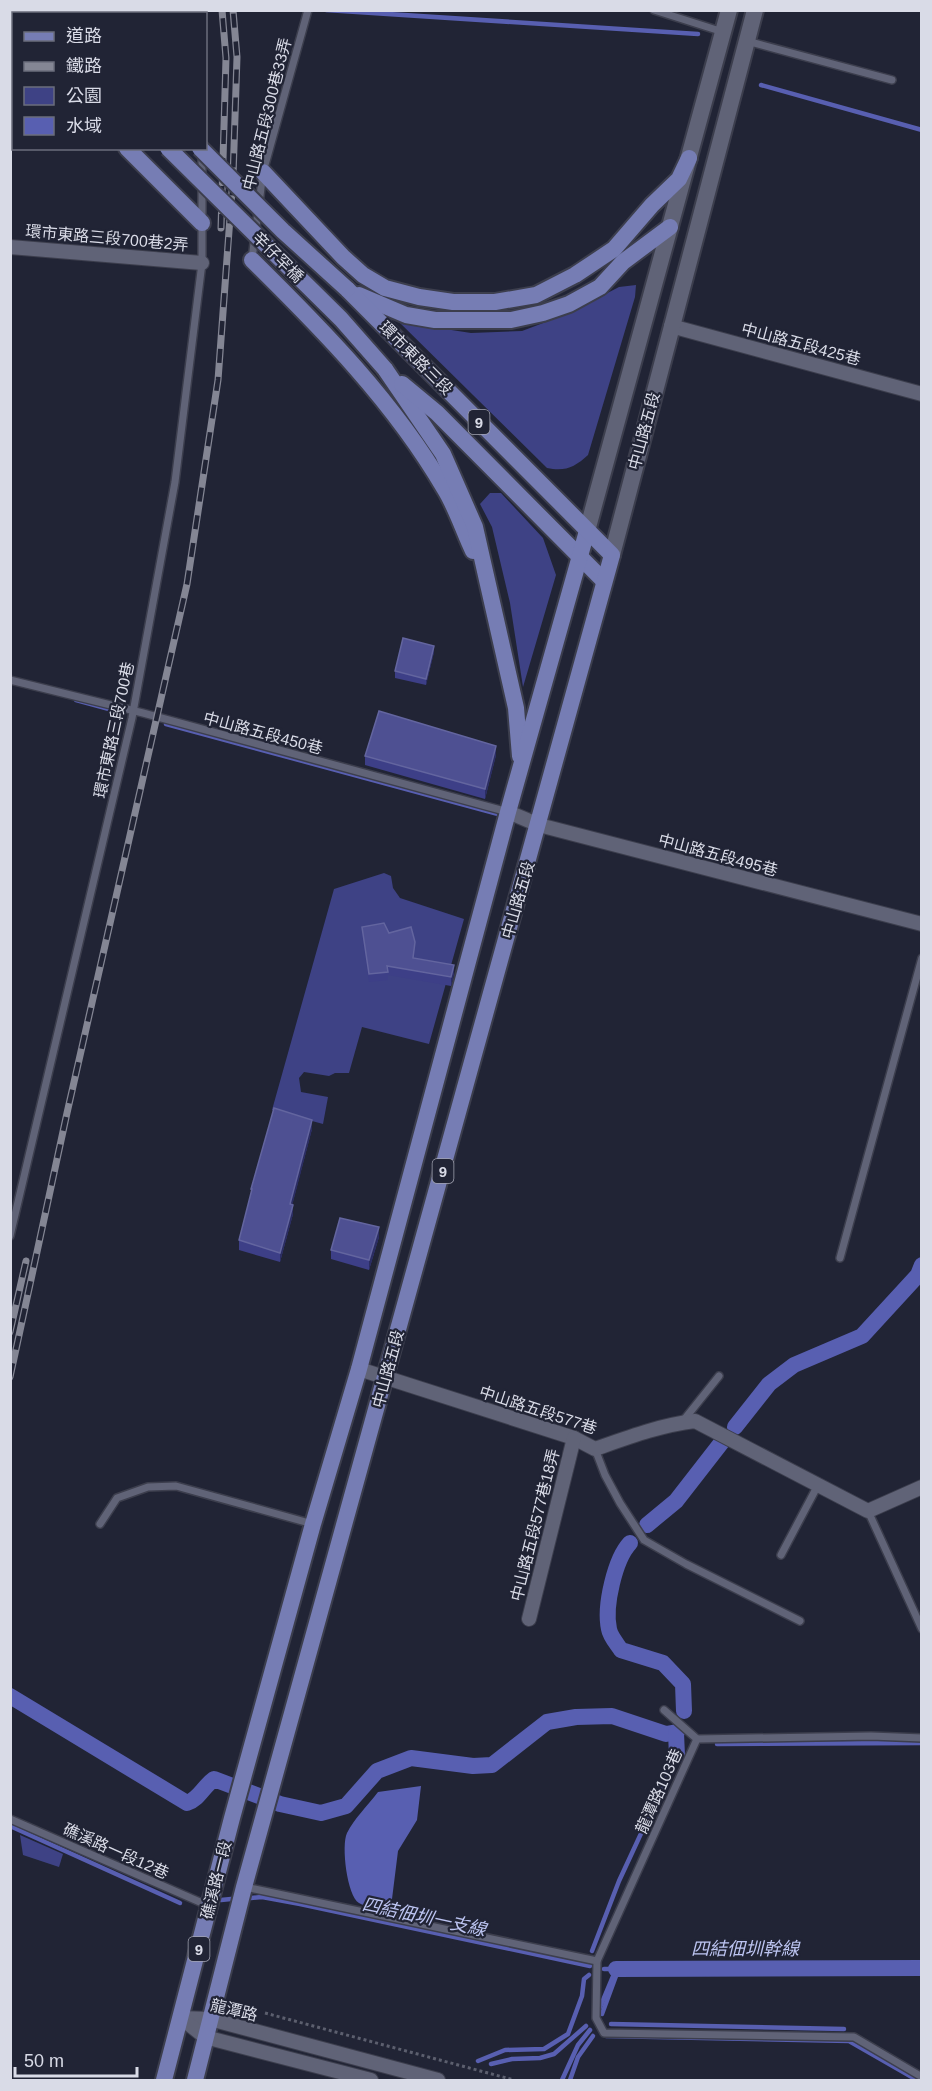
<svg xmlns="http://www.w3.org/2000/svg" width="932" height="2091" font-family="Arial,'Noto Sans TC',sans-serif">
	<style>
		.green { fill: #3e4285 }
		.water { fill: #585fb1 }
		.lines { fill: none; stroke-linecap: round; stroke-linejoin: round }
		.stream { stroke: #585fb1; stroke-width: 4.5 }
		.canal { stroke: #585fb1; stroke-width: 16 }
		.service-casing { stroke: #3c3e4d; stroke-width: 10 }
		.minor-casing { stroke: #3c3e4d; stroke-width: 16 }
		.tertiary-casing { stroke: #3c3e4d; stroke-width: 20 }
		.primary-casing { stroke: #3c3e4d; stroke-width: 20 }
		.path { stroke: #5c5f6e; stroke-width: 3; stroke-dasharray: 3 3; stroke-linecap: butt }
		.service { stroke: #606377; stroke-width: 7 }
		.minor { stroke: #606377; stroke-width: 14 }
		.tertiary { stroke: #606377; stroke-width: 16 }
		.primary { stroke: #767db4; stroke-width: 16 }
		.rail-casing { stroke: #848694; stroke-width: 7 }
		.rail { stroke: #212435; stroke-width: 4.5; stroke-dasharray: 14; stroke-linecap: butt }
		.primary-bridge-casing { stroke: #3c3e4d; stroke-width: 20; stroke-linecap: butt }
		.primary-bridge { stroke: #767db4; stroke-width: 16 }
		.wall { fill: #3d3f87 }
		.shaded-wall { fill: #2b2d62 }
		.building { fill: #4e5092; stroke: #63659f; stroke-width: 1.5 }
		.labels { text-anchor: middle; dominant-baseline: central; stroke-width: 4.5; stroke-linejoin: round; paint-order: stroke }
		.shield { fill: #212435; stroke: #a2a4b2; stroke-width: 1.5 }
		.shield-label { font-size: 15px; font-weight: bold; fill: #d9dbe7 }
		.street-label { font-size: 16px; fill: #d9dbe7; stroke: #212435 }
		.water-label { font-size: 18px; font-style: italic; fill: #bcc4f1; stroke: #212435 }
	</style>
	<rect width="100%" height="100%" fill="#212435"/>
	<!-- green -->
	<g class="green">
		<path d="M 636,285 L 635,297 L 588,455 C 575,467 565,472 547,468 L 399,322 L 471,333 L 522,331 L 567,314 L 619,287 Z"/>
		<polygon points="490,493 501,493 543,538 556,575 523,687 510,603 492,527 480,504"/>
		<polygon points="384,873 391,876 393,888 400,898 464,919 429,1044 362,1027 349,1073 335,1073 329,1076 304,1072 299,1078 301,1092 328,1097 323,1124 272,1110 334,889"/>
		<polygon points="20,1835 63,1854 59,1867 23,1855"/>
	</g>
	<!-- water -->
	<path class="water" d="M 421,1786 L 417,1820 L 398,1851 L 391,1907 C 381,1906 366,1908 359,1903 C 347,1896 341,1845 347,1833 C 354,1819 368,1805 378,1792 Z"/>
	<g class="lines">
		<!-- stream -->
		<g class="stream">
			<polyline points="326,10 698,34"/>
			<polyline points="761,85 922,130"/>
			<polyline points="76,700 120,712"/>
			<polyline points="166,724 498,814"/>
			<polyline points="676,1733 678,1733"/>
			<polyline points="717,1744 922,1743"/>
			<polyline points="10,1826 180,1903"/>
			<polyline points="251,1898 262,1897 300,1904 590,1966"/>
			<polyline points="221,1900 231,1899"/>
			<polyline points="592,1951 619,1881 677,1756"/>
			<polyline points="604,1969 616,1969"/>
			<polyline points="598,2012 616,1969"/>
			<polyline points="602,2014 616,1976 616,1969"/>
			<polyline points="611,2024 844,2029"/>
			<polyline points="606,2036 849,2041 917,2080"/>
			<polyline points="478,2061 505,2050 544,2049 568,2034 582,1996 584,1979 589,1975"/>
			<polyline points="491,2064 512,2059 540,2058 554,2054 586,2026"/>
			<polyline points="562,2080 578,2045 590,2030"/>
			<polyline points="570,2080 578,2057 593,2036"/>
		</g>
		<!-- canal -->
		<g class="canal">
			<polyline points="735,1427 769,1384 794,1365 862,1336 918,1275 922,1265"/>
			<polyline points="647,1525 676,1501 725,1438"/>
			<path d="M 630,1543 C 615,1559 604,1606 609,1629 C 610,1636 617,1644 621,1650 L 663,1663 L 683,1684 L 684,1711"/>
			<path d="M 10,1696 L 187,1803 C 199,1799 203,1787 214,1779 L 280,1804 L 321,1813 L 346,1806 L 377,1771 L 411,1758 L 473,1766 L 492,1765 L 547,1722 L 576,1717 L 612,1716 L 666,1734 L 677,1732"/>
			<polyline points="676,1733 677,1756"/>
			<polyline points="616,1969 922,1968"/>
		</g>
		<!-- service casing -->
		<g class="service-casing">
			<g id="service">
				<polyline points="188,10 189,14"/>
				<polyline points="654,10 723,32"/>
				<polyline points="747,41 892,80"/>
				<polyline points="252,259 263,172 308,10"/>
				<polyline points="10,680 143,713 508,812"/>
				<polyline points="10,1236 132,718 175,482 202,263 202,154"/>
				<polyline points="840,1258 922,958"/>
				<polyline points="683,1421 719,1376"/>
				<polyline points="595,1449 605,1475 620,1503 644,1540 686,1564 800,1621"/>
				<polyline points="868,1511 922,1629"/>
				<polyline points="100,1524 117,1498 148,1487 176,1486 313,1524"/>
				<polyline points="781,1555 818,1485"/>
				<polyline points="664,1710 697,1739"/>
				<polyline points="10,1819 209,1906"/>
				<polyline points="245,1887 597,1961 596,2018 604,2033 854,2037 922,2077"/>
				<polyline points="597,1961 697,1739 871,1736 922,1738"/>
			</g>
		</g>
		<!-- minor casing -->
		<g class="minor-casing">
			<g id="minor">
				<polyline points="10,247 202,263"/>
				<polyline points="671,326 922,394"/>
				<polyline points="508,812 539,825 922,924"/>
				<path d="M 359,1369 L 574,1438 L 595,1449 C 629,1437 661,1425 695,1421 L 868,1511 L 922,1487"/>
				<polyline points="529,1619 574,1438"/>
				<polyline points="181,2018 210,2019 438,2080"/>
				<polyline points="181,2018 205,2037 371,2080"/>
			</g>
		</g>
		<!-- tertiary casing -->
		<g class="tertiary-casing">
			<g id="tertiary">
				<polyline points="587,531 729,10"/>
				<polyline points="612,555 755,10"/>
			</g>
		</g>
		<!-- primary casing -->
		<g class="primary-casing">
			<g id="primary">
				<polyline points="28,10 32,14"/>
				<polyline points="61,10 64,14"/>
				<polyline points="101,10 104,14"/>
				<polyline points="10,34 14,37"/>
				<polyline points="127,148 202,223"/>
				<polyline points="263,172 343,257 363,275 385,288 419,297 453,302 495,302 536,295 575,275 614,249 652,205 679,179 689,158"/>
				<path d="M 252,260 C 322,329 394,402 444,488 C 456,507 463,530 473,551"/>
				<polyline points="359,295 406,315 435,320 511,320 543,313 569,304 600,287 623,262 670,227"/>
				<polyline points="385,369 443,454 475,527 516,708 520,756"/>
				<polyline points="402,384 437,413 604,581"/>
				<polyline points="164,2080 232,1818 313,1524 359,1369 508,812 587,531"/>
				<polyline points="195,2080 244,1887 612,555 347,289"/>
			</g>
		</g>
		<!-- path -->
		<polyline class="path" points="265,2013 514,2080"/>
		<!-- service -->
		<use href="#service" class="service"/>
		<!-- minor -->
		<use href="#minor" class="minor"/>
		<!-- tertiary -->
		<use href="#tertiary" class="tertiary"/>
		<!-- primary -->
		<use href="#primary" class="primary"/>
		<!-- rail casing -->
		<g class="rail-casing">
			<g id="rail">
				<polyline points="221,228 226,58 222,10"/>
				<polyline points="10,1332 26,1261"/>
				<polyline points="10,1377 67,1113 187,584 218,380 233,177 237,57 233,10"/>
			</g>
		</g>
		<!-- rail -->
		<use href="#rail" class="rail"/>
		<!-- primary-bridge casing -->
		<g class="primary-bridge-casing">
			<g id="primary-bridge">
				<polyline points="168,148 341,319 385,369"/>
				<polyline points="200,148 283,231 347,289"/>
			</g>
		</g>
		<!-- primary-bridge -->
		<use href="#primary-bridge" class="primary-bridge"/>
	</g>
	<!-- wall -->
	<g class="wall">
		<polygon points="434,652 426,685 395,678 395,671"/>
		<polygon points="496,755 485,799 365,765 365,756"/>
		<polygon points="362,927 389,933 415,951 414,958 454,973 451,986 388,975 388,980 369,982 362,936"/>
		<polygon points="312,1129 292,1205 293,1214 280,1262 239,1250 239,1240 251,1195 251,1189"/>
		<polygon points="379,1237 369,1270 331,1259 331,1250"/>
	</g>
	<!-- shaded-wall -->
	<g class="shaded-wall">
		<polygon points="434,646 434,652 426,685 426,679"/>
		<polygon points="496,746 496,755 485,799 485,789"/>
		<polygon points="454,965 454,973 451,986 451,977"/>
		<polygon points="312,1120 312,1129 290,1214 290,1204"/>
		<polygon points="293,1205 293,1214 280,1262 280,1253"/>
		<polygon points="379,1227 379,1237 369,1270 369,1260"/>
	</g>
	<!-- building -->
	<g class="building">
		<polygon points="403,638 434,646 426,679 395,671"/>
		<polygon points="379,711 496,746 485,789 365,756"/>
		<polygon points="384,923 389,933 411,927 415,942 413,958 454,965 451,977 387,966 388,972 369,974 362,927"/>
		<polygon points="274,1108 312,1120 290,1204 293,1205 280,1253 239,1240 252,1189 251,1189"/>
		<polygon points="340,1218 379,1227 369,1260 331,1250"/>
	</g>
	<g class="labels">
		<!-- shield labels -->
		<g class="shield">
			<rect x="468.5" y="410" width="21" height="24" rx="4.5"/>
			<rect x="432.5" y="1159" width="21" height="24" rx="4.5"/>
			<rect x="188.5" y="1937" width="21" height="24" rx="4.5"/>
		</g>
		<g class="shield-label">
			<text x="479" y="422">9</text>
			<text x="443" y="1171">9</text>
			<text x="199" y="1949">9</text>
		</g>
		<!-- street labels -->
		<g class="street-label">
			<text transform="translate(267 114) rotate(-76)">中山路五段300巷33弄</text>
			<text transform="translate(107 238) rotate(5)">環市東路三段700巷2弄</text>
			<text transform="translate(278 257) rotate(45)">辛仔罕橋</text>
			<text transform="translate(801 344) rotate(15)">中山路五段425巷</text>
			<text transform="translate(416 358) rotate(45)">環市東路三段</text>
			<text transform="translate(644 431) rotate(-75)">中山路五段</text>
			<text transform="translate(114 730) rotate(-78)">環市東路三段700巷</text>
			<text transform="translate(263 733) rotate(15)">中山路五段450巷</text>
			<text transform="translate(718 855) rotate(15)">中山路五段495巷</text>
			<text transform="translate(518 900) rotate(-74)">中山路五段</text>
			<text transform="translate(388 1369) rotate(-75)">中山路五段</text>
			<text transform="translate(538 1410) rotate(18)">中山路五段577巷</text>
			<text transform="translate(535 1525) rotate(-76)">中山路五段577巷18弄</text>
			<text transform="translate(659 1791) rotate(-66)">龍潭路103巷</text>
			<text transform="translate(116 1851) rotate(24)">礁溪路一段12巷</text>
			<text transform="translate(216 1880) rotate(-76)">礁溪路一段</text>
			<text transform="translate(234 2010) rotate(13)">龍潭路</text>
		</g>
		<!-- water labels -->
		<g class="water-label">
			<text transform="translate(424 1917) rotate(12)">四結佃圳一支線</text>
			<text x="745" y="1949">四結佃圳幹線</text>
		</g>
	</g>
	<!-- border -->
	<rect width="932" height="2091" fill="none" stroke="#d9dbe7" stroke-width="24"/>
	<!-- legend -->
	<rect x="12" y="12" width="195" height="138" fill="#212435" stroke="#6b6d7c" stroke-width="1.5"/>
	<rect x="24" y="32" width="30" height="9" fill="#767db4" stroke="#6b6d7c" stroke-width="1.5"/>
	<text x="66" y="42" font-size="18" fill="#d9dbe7">道路</text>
	<rect x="24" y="62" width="30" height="9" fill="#848694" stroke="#6b6d7c" stroke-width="1.5"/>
	<text x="66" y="72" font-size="18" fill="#d9dbe7">鐵路</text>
	<rect x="24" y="87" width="30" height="18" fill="#3e4285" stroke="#6b6d7c" stroke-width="1.5"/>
	<text x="66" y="102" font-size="18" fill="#d9dbe7">公園</text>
	<rect x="24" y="117" width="30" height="18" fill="#585fb1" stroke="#6b6d7c" stroke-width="1.5"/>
	<text x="66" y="132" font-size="18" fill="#d9dbe7">水域</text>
	<!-- scale -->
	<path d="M15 2067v9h122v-9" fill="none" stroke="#d9dbe7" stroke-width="3"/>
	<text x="24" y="2067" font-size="18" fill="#d9dbe7" stroke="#212435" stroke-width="4.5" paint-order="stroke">50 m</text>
</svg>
